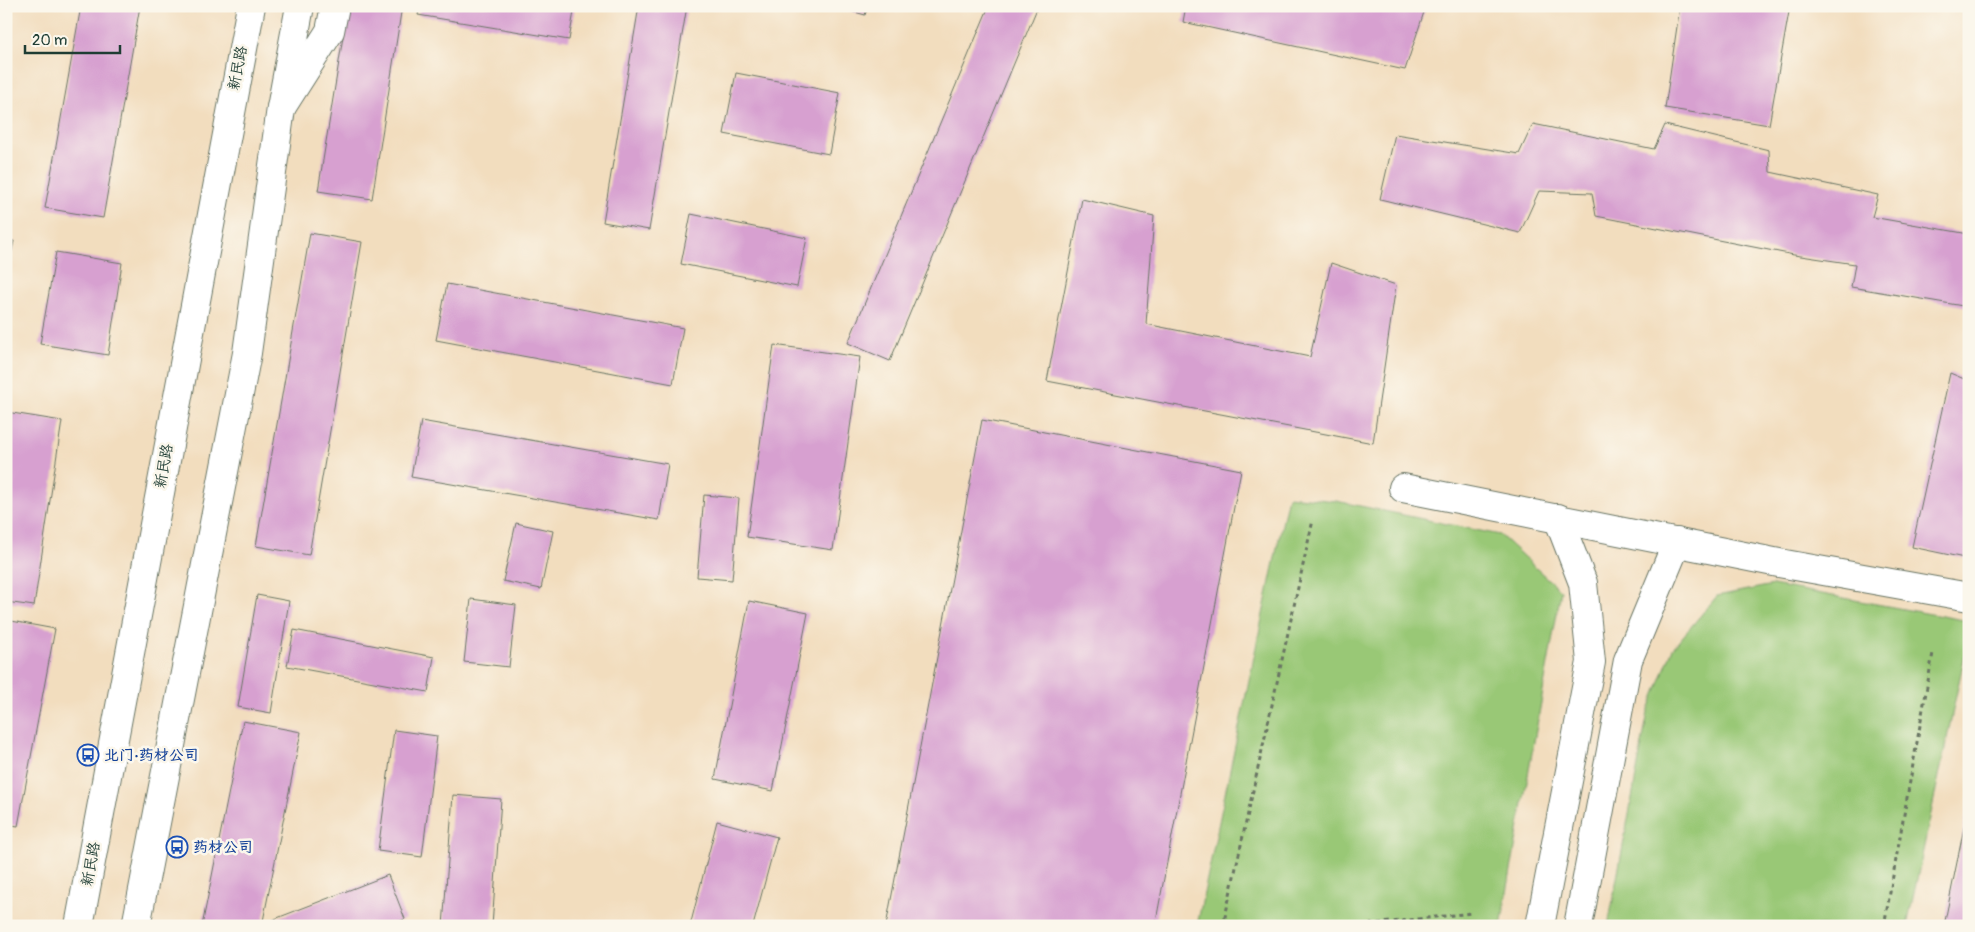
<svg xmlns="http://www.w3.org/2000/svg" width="1975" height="932" font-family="Pangolin,'LXGW WenKai TC',sans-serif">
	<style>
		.green { fill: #99c876; stroke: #5c8255 }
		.building { fill: #d7a0d0 }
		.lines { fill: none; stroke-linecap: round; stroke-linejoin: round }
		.minor-casing { stroke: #697564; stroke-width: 30 }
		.major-casing { stroke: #697564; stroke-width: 30 }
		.path { stroke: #697564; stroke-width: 3; stroke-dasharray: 4 4; stroke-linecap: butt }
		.minor { stroke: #fff; stroke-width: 28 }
		.major { stroke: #fff; stroke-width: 28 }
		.labels { text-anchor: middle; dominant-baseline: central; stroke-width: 5; stroke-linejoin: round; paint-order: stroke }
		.street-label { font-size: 15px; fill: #1f3d34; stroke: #fbf7ec }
		.transit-label { font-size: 15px; font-weight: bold; fill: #164399; stroke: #fbf7ec; text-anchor: start }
	</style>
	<rect width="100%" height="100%" fill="#fbf7ec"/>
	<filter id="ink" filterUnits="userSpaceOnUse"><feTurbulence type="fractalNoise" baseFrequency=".02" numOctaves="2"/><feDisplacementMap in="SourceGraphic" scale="10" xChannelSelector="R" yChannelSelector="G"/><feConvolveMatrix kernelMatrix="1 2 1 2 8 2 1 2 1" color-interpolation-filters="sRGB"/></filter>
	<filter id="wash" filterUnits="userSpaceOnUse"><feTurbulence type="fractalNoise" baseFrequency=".0096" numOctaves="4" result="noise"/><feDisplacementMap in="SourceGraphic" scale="20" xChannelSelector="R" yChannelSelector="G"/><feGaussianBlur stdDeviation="1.12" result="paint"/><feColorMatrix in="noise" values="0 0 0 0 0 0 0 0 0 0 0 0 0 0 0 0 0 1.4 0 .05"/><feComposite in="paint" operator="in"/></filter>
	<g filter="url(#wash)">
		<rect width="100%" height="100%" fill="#f2ddbe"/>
		<!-- green -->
		<g class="green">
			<polygon points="1288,496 1336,501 1500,535 1561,591 1501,926 1197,926"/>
			<polygon points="1773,585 1969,621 1969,635 1907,926 1608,926 1648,712 1673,648 1717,596"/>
		</g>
		<g id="blocks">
			<!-- building -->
			<g class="building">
				<polygon points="81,6 140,6 103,218 45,208"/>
				<polygon points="348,6 402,6 372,199 318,191"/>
				<polygon points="420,6 575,6 569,40 418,15"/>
				<polygon points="639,6 687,6 649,230 603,222"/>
				<polygon points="834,6 868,6 865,15"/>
				<polygon points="989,6 1038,6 890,361 848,343"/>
				<polygon points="1186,6 1426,6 1405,70 1183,22"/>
				<polygon points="1680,6 1790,6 1769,125 1665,108"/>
				<polygon points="736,73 840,93 829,154 724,134"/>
				<polygon points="1533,124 1654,149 1665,125 1769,150 1770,172 1878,195 1872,217 1969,234 1969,307 1851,287 1855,264 1794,255 1596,216 1592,193 1539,191 1520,233 1380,199 1395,134 1519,154"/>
				<polygon points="1082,199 1154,216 1146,324 1310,357 1331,263 1396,285 1373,443 1047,381"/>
				<polygon points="691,214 807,238 797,287 681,264"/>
				<polygon points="310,233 362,242 309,555 256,546"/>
				<polygon points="6,240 14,241 7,273 6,273"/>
				<polygon points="56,252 122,263 108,355 40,344"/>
				<polygon points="447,284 683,328 673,384 436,340"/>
				<polygon points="774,345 860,357 833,550 747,537"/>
				<polygon points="1950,373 1969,381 1969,559 1912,547"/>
				<polygon points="6,412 62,421 34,606 6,602"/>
				<polygon points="982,420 1241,470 1155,926 886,926"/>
				<polygon points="421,421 668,464 659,520 411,477"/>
				<polygon points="704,495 739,498 732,580 697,577"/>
				<polygon points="516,523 553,531 541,589 503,581"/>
				<polygon points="257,595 289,601 271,713 238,707"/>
				<polygon points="471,599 516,605 509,667 464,662"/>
				<polygon points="749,601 808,613 773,791 715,779"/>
				<polygon points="6,620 55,629 18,826 6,824"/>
				<polygon points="294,630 434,657 428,692 287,666"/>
				<polygon points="243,721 301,732 262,926 202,926"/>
				<polygon points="394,730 437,736 422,857 378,851"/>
				<polygon points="453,795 501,799 492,926 443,926"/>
				<polygon points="1968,808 1969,926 1944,926"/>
				<polygon points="717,821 777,837 753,926 690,926"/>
				<polygon points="388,875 405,919 389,926 274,926 272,920"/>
			</g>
		</g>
	</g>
	<g filter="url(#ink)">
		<use href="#blocks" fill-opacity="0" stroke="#697564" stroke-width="1"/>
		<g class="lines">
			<!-- minor casing -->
			<g class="minor-casing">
				<g id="minor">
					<polyline points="281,108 330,31 335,6"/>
					<polyline points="1403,488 1779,563 1969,597"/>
					<polyline points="1540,926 1591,662 1583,583 1558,518"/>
					<polyline points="1578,926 1628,660 1677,542"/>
				</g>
			</g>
			<!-- major casing -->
			<g class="major-casing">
				<g id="major">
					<polyline points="79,926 251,6"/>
					<polyline points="136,926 247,353 281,108 300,6"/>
				</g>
			</g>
			<!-- path -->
			<g class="path">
				<polyline points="1223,926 1313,520"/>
				<polyline points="1354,926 1472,913"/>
				<polyline points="1884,926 1933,653"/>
			</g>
			<!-- minor -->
			<use href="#minor" class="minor"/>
			<!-- major -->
			<use href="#major" class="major"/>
		</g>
	</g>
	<!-- icons -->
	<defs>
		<g id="bus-ring" transform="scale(1.125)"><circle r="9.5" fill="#fbf7ec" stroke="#1a4fb4" stroke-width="1.5"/><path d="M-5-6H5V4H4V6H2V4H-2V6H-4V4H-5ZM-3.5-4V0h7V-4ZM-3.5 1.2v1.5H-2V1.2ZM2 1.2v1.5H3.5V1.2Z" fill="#1a4fb4"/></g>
	</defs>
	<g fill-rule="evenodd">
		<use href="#bus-ring" x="88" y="755"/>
		<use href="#bus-ring" x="177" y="847"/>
	</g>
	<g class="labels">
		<!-- street labels -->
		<g class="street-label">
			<text transform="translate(238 68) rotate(-79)">新民路</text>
			<text transform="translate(164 466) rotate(-80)">新民路</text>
			<text transform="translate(91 864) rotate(-80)">新民路</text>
		</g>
		<!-- transit labels -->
		<g class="transit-label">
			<text x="104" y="755">北门·药材公司</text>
			<text x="193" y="847">药材公司</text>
		</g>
	</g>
	<!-- margin -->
	<rect width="1975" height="932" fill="none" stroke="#fbf7ec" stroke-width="25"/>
	<!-- scale -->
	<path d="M25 45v8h95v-8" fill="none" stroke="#1f3d34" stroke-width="2.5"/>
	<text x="32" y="45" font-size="15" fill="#1f3d34" stroke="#fbf7ec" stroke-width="4" paint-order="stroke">20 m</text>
</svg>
